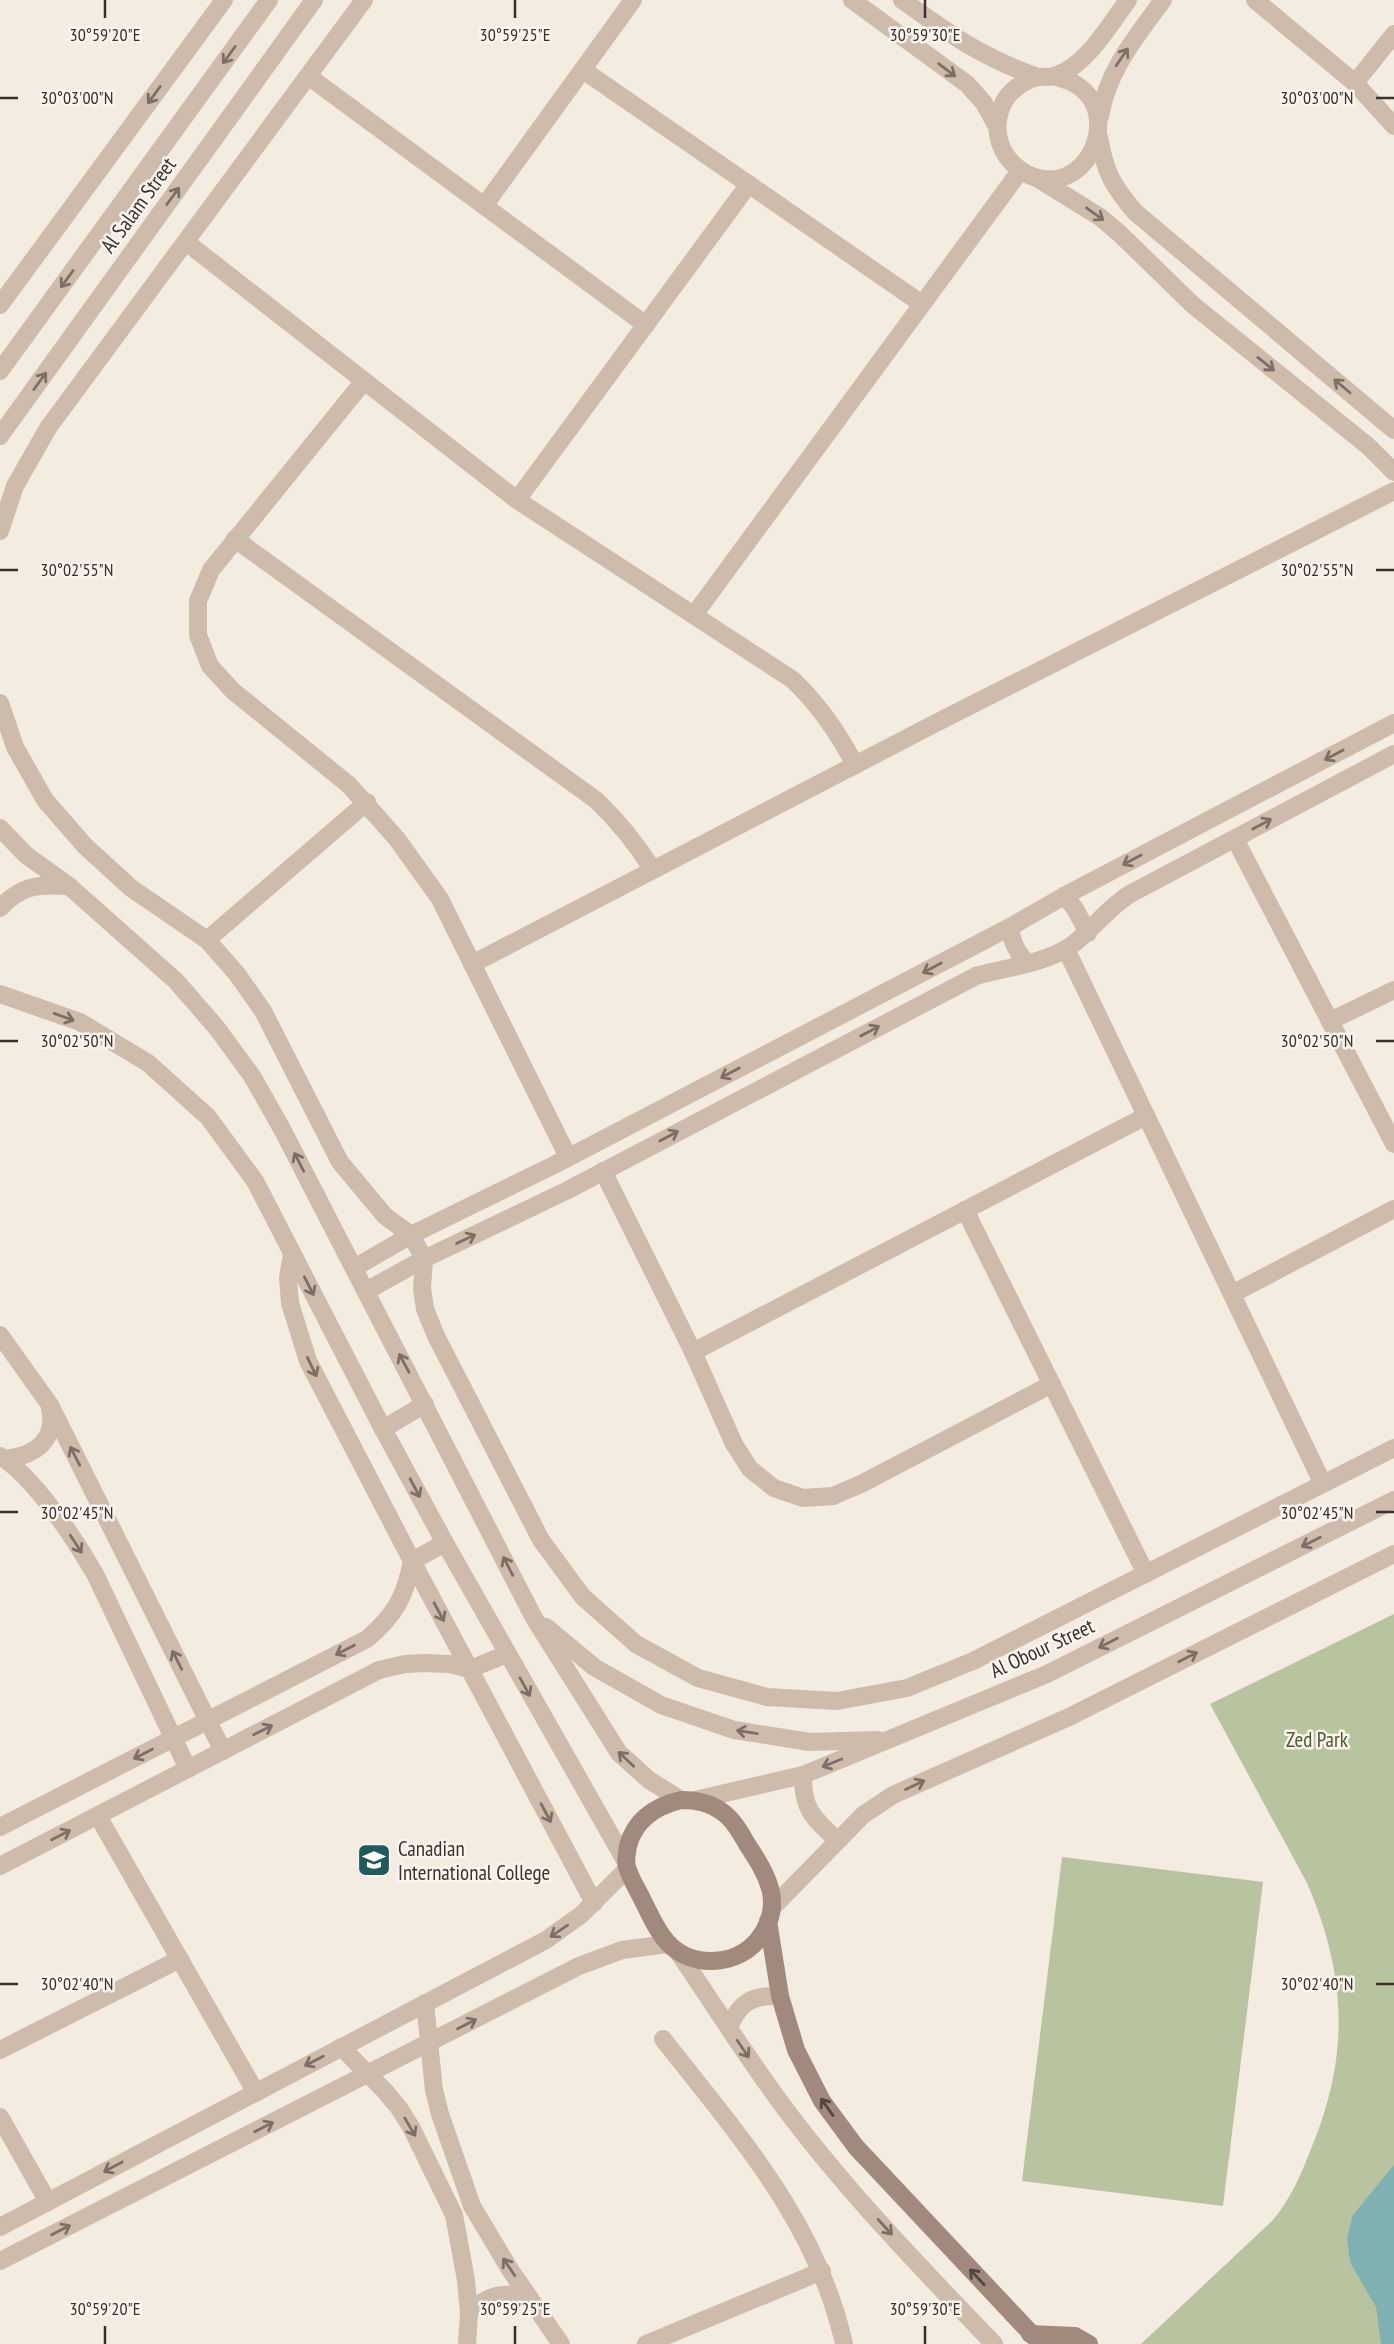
<svg xmlns="http://www.w3.org/2000/svg" width="1394" height="2344" font-family="'PT Sans Narrow',sans-serif">
	<style>
		.green { fill: #b8c4a0 }
		.water { fill: #7fb0b2 }
		.lines { fill: none; stroke-linecap: round; stroke-linejoin: round }
		.street { stroke: #cdbbac; stroke-width: 18 }
		.secondary { stroke: #a18a7d; stroke-width: 18 }
		.oneway { stroke: #7d6f65 }
		.oneway2 { stroke: #544640 }
		.ticks { fill: none; stroke: #3b302b; stroke-width: 2.5 }
		.labels { text-anchor: middle; dominant-baseline: central; stroke-width: 5; stroke-linejoin: round; paint-order: stroke }
		.street-label { font-size: 21px; fill: #3b302b; stroke: #fbf5ee }
		.park-label { font-size: 21px; fill: #4a5a2e; stroke: #fbf5ee }
		.poi-label { font-size: 21px; fill: #3b302b; stroke: #fbf5ee; text-anchor: start }
		.ticks-label { font-size: 18px; text-anchor: middle; fill: #3b302b; stroke: #fbf5ee; stroke-width: 5; stroke-linejoin: round; paint-order: stroke }
	</style>
	<rect width="100%" height="100%" fill="#f4ebe1"/>
	<!-- green -->
	<g class="green">
		<path d="M 1394,1614 L 1394,2344 L 1141,2344 L 1273,2220 C 1292,2197 1302,2172 1313,2144 C 1350,2053 1346,1973 1307,1883 L 1210,1704 Z"/>
		<polygon points="1062,1857 1263,1882 1223,2206 1022,2181"/>
	</g>
	<!-- water -->
	<polygon class="water" points="1394,2165 1394,2344 1381,2344 1376,2307 1350,2262 1347,2238 1353,2215"/>
	<g class="lines">
		<!-- street -->
		<g class="street">
			<polyline points="852,0 967,84 984,103 996,125"/>
			<path d="M 902,0 C 950,34 982,58 1038,77"/>
			<polyline points="1255,0 1355,83 1394,126"/>
			<polyline points="583,70 922,304"/>
			<polyline points="308,76 646,325"/>
			<path d="M 1055,76 C 1061,79 1069,80 1075,84 C 1106,102 1104,143 1081,166 C 1043,203 980,157 1002,106 C 1007,92 1024,80 1038,77 C 1043,76 1049,78 1054,76 C 1085,68 1110,24 1128,0"/>
			<polyline points="1355,83 1394,34"/>
			<path d="M 1100,117 C 1107,71 1136,37 1163,0"/>
			<path d="M 1099,137 C 1105,172 1112,185 1135,212 L 1394,430"/>
			<polyline points="1037,178 1100,217 1119,233 1193,305 1368,446 1394,472"/>
			<polyline points="484,206 633,0"/>
			<path d="M 186,242 L 517,500 L 793,680 C 820,706 838,732 855,765"/>
			<polyline points="0,305 224,0"/>
			<polyline points="0,371 269,0"/>
			<polyline points="364,381 211,570 198,601 198,635 210,666 233,691 349,785 397,839 440,899 568,1157"/>
			<polyline points="0,436 314,0"/>
			<polyline points="517,500 749,184"/>
			<polyline points="0,531 15,486 48,428 364,0"/>
			<path d="M 235,539 L 596,800 C 618,821 636,843 653,870"/>
			<polyline points="694,615 1020,171"/>
			<polyline points="0,703 15,747 45,800 85,846 131,888 207,940 237,974 263,1011 340,1162 385,1216 411,1235 424,1259 422,1288 425,1309 436,1336 541,1540 583,1597 636,1644 698,1678 767,1697 837,1701 907,1688 973,1661 1394,1448"/>
			<polyline points="0,828 26,855 69,886 176,981 216,1027 252,1076 282,1129 534,1618 619,1753 649,1780 681,1800"/>
			<polyline points="1235,839 1394,1144"/>
			<polyline points="1064,896 1074,907 1088,933"/>
			<path d="M 0,908 C 22,885 38,884 69,886"/>
			<path d="M 1010,927 C 1012,942 1016,951 1026,962"/>
			<polyline points="207,940 367,802"/>
			<polyline points="1066,949 1323,1484"/>
			<polyline points="472,964 934,724 1394,491"/>
			<polyline points="0,994 80,1022 148,1063 208,1117 255,1181 383,1429 445,1543 626,1862"/>
			<polyline points="1330,1021 1394,990"/>
			<polyline points="603,1171 693,1352 734,1444 750,1469 774,1488 803,1498 833,1496 861,1484 1052,1384"/>
			<polyline points="965,1210 1146,1574"/>
			<polyline points="292,1254 288,1278 290,1303 308,1361 412,1561 594,1903"/>
			<polyline points="354,1268 411,1235 554,1165 1010,927 1064,896 1394,723"/>
			<path d="M 366,1291 L 424,1259 L 568,1190 L 976,976 C 1004,968 1045,963 1069,947 C 1091,932 1106,909 1130,894 L 1394,754"/>
			<polyline points="1232,1294 1394,1209"/>
			<polyline points="0,1335 50,1405 223,1751"/>
			<polyline points="693,1352 1146,1116"/>
			<polyline points="383,1429 425,1404"/>
			<path d="M 0,1456 C 35,1478 74,1538 95,1574 L 188,1769"/>
			<path d="M 5,1459 C 35,1456 57,1440 50,1408"/>
			<polyline points="546,1627 594,1667 661,1705 734,1730 810,1742 877,1740"/>
			<path d="M 803,1775 C 802,1808 813,1818 837,1840"/>
			<polyline points="695,1800 803,1775 1047,1674 1394,1500"/>
			<polyline points="98,1816 255,2091"/>
			<path d="M 0,1827 L 367,1639 C 395,1615 405,1597 412,1561 L 445,1543"/>
			<polyline points="0,1866 379,1670 405,1664 425,1663 449,1664 470,1669 507,1654"/>
			<polyline points="772,1908 863,1815 893,1795 1069,1717 1394,1554"/>
			<path d="M 678,1952 C 717,2009 753,2068 796,2123 C 856,2201 926,2273 994,2344"/>
			<polyline points="425,2003 434,2090 440,2114 472,2206 509,2268 561,2344"/>
			<path d="M 729,2027 C 740,2002 752,1995 780,1996"/>
			<path d="M 663,2039 C 738,2135 817,2222 844,2344"/>
			<polyline points="341,2047 384,2090 399,2108 411,2127 454,2215 466,2280 469,2313 467,2344"/>
			<polyline points="0,2050 180,1959"/>
			<polyline points="0,2117 48,2202"/>
			<polyline points="0,2227 546,1940 581,1915 627,1869"/>
			<polyline points="0,2261 579,1966 622,1950 668,1944"/>
			<path d="M 469,2313 C 487,2295 504,2291 529,2297"/>
			<polyline points="646,2344 822,2271"/>
		</g>
		<!-- secondary -->
		<g class="secondary">
			<path d="M 681,1800 C 696,1800 709,1802 721,1811 C 733,1819 740,1832 747,1844 C 768,1876 786,1906 757,1941 C 734,1967 690,1968 667,1942 C 656,1930 650,1914 643,1901 C 638,1890 630,1878 627,1867 C 625,1860 627,1853 628,1846 C 635,1819 656,1806 681,1800 Z"/>
			<polyline points="768,1921 780,1996 796,2050 822,2101 856,2147 1041,2344"/>
			<polyline points="1030,2334 1075,2336 1089,2344"/>
		</g>
	</g>
	<!-- one-way arrows -->
	<defs><path id="oneway-shaft" d="M-6 0H5M1.5-3L5.5 0L1.5 3" fill="none" stroke-width="1.6" stroke-linecap="round" stroke-linejoin="round" transform="scale(1.75)"/></defs>
	<g class="oneway">
		<use href="#oneway-shaft" transform="translate(229 55) rotate(126)"/>
		<use href="#oneway-shaft" transform="translate(1122 57) rotate(-56)"/>
		<use href="#oneway-shaft" transform="translate(947 70) rotate(37)"/>
		<use href="#oneway-shaft" transform="translate(154 95) rotate(126)"/>
		<use href="#oneway-shaft" transform="translate(173 196) rotate(-54)"/>
		<use href="#oneway-shaft" transform="translate(1095 214) rotate(36)"/>
		<use href="#oneway-shaft" transform="translate(67 279) rotate(126)"/>
		<use href="#oneway-shaft" transform="translate(1266 364) rotate(39)"/>
		<use href="#oneway-shaft" transform="translate(40 381) rotate(-54)"/>
		<use href="#oneway-shaft" transform="translate(1342 386) rotate(-140)"/>
		<use href="#oneway-shaft" transform="translate(1334 755) rotate(152)"/>
		<use href="#oneway-shaft" transform="translate(1262 824) rotate(-28)"/>
		<use href="#oneway-shaft" transform="translate(1132 860) rotate(152)"/>
		<use href="#oneway-shaft" transform="translate(932 968) rotate(152)"/>
		<use href="#oneway-shaft" transform="translate(64 1017) rotate(20)"/>
		<use href="#oneway-shaft" transform="translate(870 1031) rotate(-28)"/>
		<use href="#oneway-shaft" transform="translate(730 1073) rotate(152)"/>
		<use href="#oneway-shaft" transform="translate(669 1136) rotate(-28)"/>
		<use href="#oneway-shaft" transform="translate(299 1162) rotate(-117)"/>
		<use href="#oneway-shaft" transform="translate(466 1239) rotate(-26)"/>
		<use href="#oneway-shaft" transform="translate(309 1286) rotate(63)"/>
		<use href="#oneway-shaft" transform="translate(404 1363) rotate(-118)"/>
		<use href="#oneway-shaft" transform="translate(312 1367) rotate(64)"/>
		<use href="#oneway-shaft" transform="translate(75 1456) rotate(-117)"/>
		<use href="#oneway-shaft" transform="translate(415 1488) rotate(62)"/>
		<use href="#oneway-shaft" transform="translate(1311 1542) rotate(153)"/>
		<use href="#oneway-shaft" transform="translate(76 1544) rotate(57)"/>
		<use href="#oneway-shaft" transform="translate(508 1566) rotate(-117)"/>
		<use href="#oneway-shaft" transform="translate(439 1612) rotate(62)"/>
		<use href="#oneway-shaft" transform="translate(1108 1643) rotate(153)"/>
		<use href="#oneway-shaft" transform="translate(345 1650) rotate(153)"/>
		<use href="#oneway-shaft" transform="translate(1188 1657) rotate(-27)"/>
		<use href="#oneway-shaft" transform="translate(177 1660) rotate(-117)"/>
		<use href="#oneway-shaft" transform="translate(525 1687) rotate(61)"/>
		<use href="#oneway-shaft" transform="translate(263 1730) rotate(-27)"/>
		<use href="#oneway-shaft" transform="translate(747 1732) rotate(-171)"/>
		<use href="#oneway-shaft" transform="translate(143 1754) rotate(153)"/>
		<use href="#oneway-shaft" transform="translate(626 1759) rotate(-137)"/>
		<use href="#oneway-shaft" transform="translate(832 1763) rotate(158)"/>
		<use href="#oneway-shaft" transform="translate(915 1785) rotate(-25)"/>
		<use href="#oneway-shaft" transform="translate(546 1813) rotate(62)"/>
		<use href="#oneway-shaft" transform="translate(61 1835) rotate(-27)"/>
		<use href="#oneway-shaft" transform="translate(559 1931) rotate(146)"/>
		<use href="#oneway-shaft" transform="translate(467 2024) rotate(-27)"/>
		<use href="#oneway-shaft" transform="translate(743 2049) rotate(56)"/>
		<use href="#oneway-shaft" transform="translate(314 2061) rotate(153)"/>
		<use href="#oneway-shaft" transform="translate(264 2127) rotate(-27)"/>
		<use href="#oneway-shaft" transform="translate(410 2127) rotate(60)"/>
		<use href="#oneway-shaft" transform="translate(113 2167) rotate(152)"/>
		<use href="#oneway-shaft" transform="translate(885 2227) rotate(48)"/>
		<use href="#oneway-shaft" transform="translate(61 2230) rotate(-27)"/>
		<use href="#oneway-shaft" transform="translate(509 2267) rotate(-124)"/>
	</g>
	<g class="oneway2">
		<use href="#oneway-shaft" transform="translate(827 2107) rotate(-125)"/>
		<use href="#oneway-shaft" transform="translate(977 2277) rotate(-133)"/>
	</g>
	<!-- ticks -->
	<path class="ticks" d="M 105,0 L 105,18M 515,0 L 515,18M 925,0 L 925,18M 0,98 L 18,98M 1376,98 L 1394,98M 0,570 L 18,570M 1376,570 L 1394,570M 0,1041 L 18,1041M 1376,1041 L 1394,1041M 0,1512 L 18,1512M 1376,1512 L 1394,1512M 0,1984 L 18,1984M 1376,1984 L 1394,1984M 105,2326 L 105,2344M 515,2326 L 515,2344M 925,2326 L 925,2344"/>
	<!-- icons -->
	<defs>
		<g id="university-square" transform="scale(1.75)"><rect x="-9" y="-9" width="18" height="18" rx="4" fill="#1f5a5e" stroke="#fbf5ee"/><path d="M0-5L7-2L0 1L-7-2ZM-4 1L0 2.5L4 1V4Q0 6-4 4Z" fill="#fff"/></g>
	</defs>
	<g fill-rule="evenodd">
		<use href="#university-square" x="374" y="1860"/>
	</g>
	<g class="labels">
		<!-- street labels -->
		<g class="street-label">
			<text transform="translate(138 205) rotate(-54)">Al Salam Street</text>
			<text transform="translate(1042 1648) rotate(-25)">Al Obour Street</text>
		</g>
		<!-- park labels -->
		<g class="park-label">
			<text x="1317" y="1739">Zed Park</text>
		</g>
		<!-- poi labels -->
		<g class="poi-label">
			<text x="398" y="1848">Canadian<tspan x="398" dy="24">International College</tspan></text>
		</g>
	</g>
	<g class="ticks-label">
		<text x="105" y="41">30°59'20"E</text>
		<text x="515" y="41">30°59'25"E</text>
		<text x="925" y="41">30°59'30"E</text>
		<text x="77" y="104">30°03'00"N</text>
		<text x="1317" y="104">30°03'00"N</text>
		<text x="77" y="576">30°02'55"N</text>
		<text x="1317" y="576">30°02'55"N</text>
		<text x="77" y="1047">30°02'50"N</text>
		<text x="1317" y="1047">30°02'50"N</text>
		<text x="77" y="1519">30°02'45"N</text>
		<text x="1317" y="1519">30°02'45"N</text>
		<text x="77" y="1990">30°02'40"N</text>
		<text x="1317" y="1990">30°02'40"N</text>
		<text x="105" y="2315">30°59'20"E</text>
		<text x="515" y="2315">30°59'25"E</text>
		<text x="925" y="2315">30°59'30"E</text>
	</g>
</svg>
